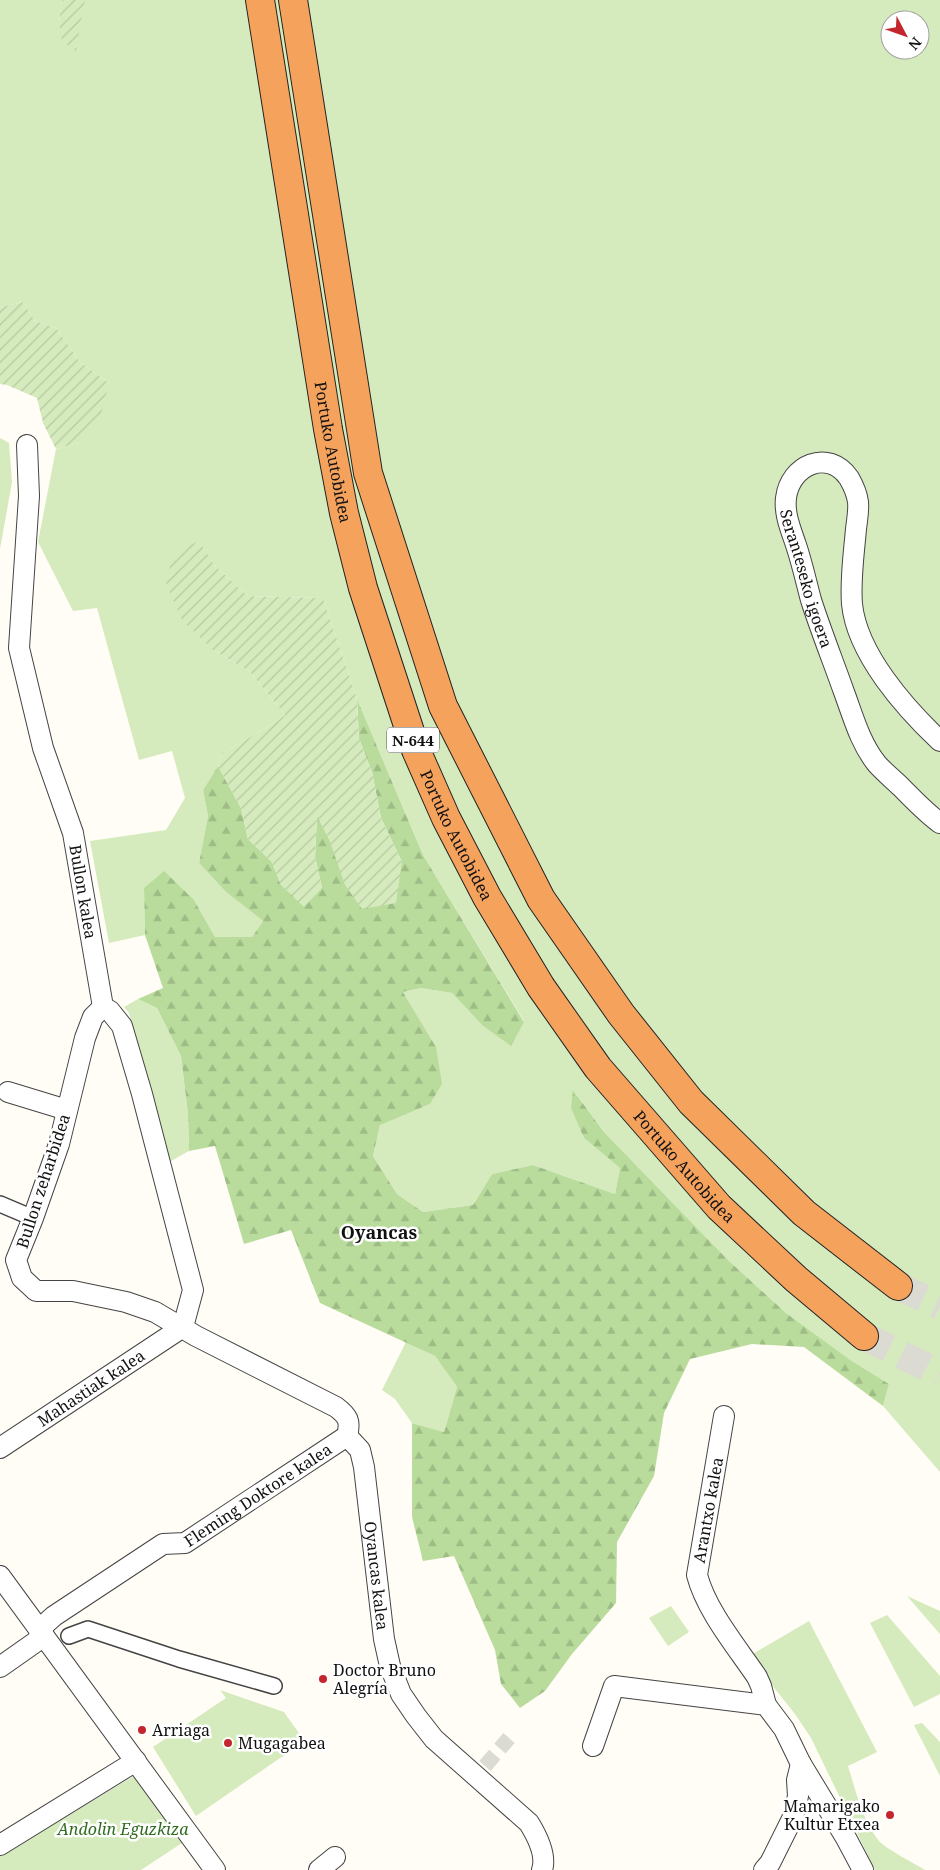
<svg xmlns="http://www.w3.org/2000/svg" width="940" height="1870" font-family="'Noto Serif',serif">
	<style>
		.grass { fill: #d5ebbd; fill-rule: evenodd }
		.forest { fill: url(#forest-firs) }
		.garden { fill: url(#garden-furrows) }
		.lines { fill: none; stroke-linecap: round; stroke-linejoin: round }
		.pedestrian-tunnel { stroke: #dbdad3; stroke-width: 15; stroke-dasharray: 15 8; stroke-linecap: butt }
		.motorway-tunnel { stroke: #dbdad3; stroke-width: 28; stroke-dasharray: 28 14; stroke-linecap: butt }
		.pedestrian-casing { stroke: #444; stroke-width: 18 }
		.minor-casing { stroke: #444; stroke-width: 22 }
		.motorway-casing { stroke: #222; stroke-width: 30 }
		.pedestrian { stroke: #fff; stroke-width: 15 }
		.minor { stroke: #fff; stroke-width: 20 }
		.motorway { stroke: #f5a25d; stroke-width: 28 }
		.poi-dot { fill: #c4262e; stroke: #fff; stroke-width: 2 }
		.labels { text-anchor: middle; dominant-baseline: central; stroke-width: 5; stroke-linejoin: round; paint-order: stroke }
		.shield { fill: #fff; stroke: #585858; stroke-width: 1 }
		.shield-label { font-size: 15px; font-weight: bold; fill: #111 }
		.street-label { font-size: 16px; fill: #111; stroke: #fff }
		.poi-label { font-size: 16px; fill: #111; stroke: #fff; text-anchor: start }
		.park-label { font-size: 16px; font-style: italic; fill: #2f6b1f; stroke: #fff }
		.neighbourhood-label { font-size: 18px; font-weight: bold; fill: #111; stroke: #fff }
	</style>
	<defs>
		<pattern id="forest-firs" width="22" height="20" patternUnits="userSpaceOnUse" patternTransform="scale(1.25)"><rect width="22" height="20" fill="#b9dc9c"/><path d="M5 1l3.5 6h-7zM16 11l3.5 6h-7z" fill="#9ebc85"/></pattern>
		<pattern id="garden-furrows" width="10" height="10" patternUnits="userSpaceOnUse" patternTransform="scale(1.25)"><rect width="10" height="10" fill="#d5ebbd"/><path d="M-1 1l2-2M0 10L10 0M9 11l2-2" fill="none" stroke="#b6c8a1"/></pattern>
	</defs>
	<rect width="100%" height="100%" fill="#fffdf5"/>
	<!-- grass -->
	<g class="grass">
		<path d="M 0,0 L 62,0 L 59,22 L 83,8 L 86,0 L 940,0 L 940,1472 L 883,1406 L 889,1384 L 852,1361 L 786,1313 L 729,1261 L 604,1132 L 574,1091 L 584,1138 L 620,1168 L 615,1194 L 533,1165 L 492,1174 L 473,1205 L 423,1212 L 397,1194 L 373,1156 L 380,1124 L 430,1104 L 436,1047 L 403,992 L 421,988 L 452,993 L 482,1025 L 524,1021 L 423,855 L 357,699 L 323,598 L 248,596 L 215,566 L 198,541 L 213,650 L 250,672 L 285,715 L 263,730 L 222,753 L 218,766 L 203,790 L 208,816 L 199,863 L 226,892 L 263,921 L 252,937 L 215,937 L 194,900 L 144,888 L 145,935 L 109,943 L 90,841 L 166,830 L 185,798 L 172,751 L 139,760 L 97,608 L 73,611 L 38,542 L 56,449 L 78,443 L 109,383 L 80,362 L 56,328 L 35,321 L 23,302 L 0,307 ZM 890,20 L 920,20 L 920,50 L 890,50 Z"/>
		<polygon points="0,438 9,443 12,482 0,549"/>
		<polygon points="138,999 157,1008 181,1056 188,1114 189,1151 169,1162 129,1013 124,1007"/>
		<polygon points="406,1342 435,1356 457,1387 444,1432 412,1423 395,1399 382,1390"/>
		<polygon points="907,1596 940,1611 940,1634"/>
		<polygon points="671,1606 689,1632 668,1646 649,1618"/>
		<polygon points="887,1615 940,1676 940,1694 914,1707 870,1623"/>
		<path d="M 809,1621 L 877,1752 L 848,1766 C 856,1791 862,1820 879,1841 C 886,1849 914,1863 925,1870 L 875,1870 L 811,1738 L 795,1714 L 749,1656 Z"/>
		<polygon points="220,1690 284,1712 306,1743 280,1758 196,1816 153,1747 226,1698"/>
		<polygon points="922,1723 940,1742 940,1776 914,1725"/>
		<polygon points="134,1776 182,1843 141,1870 0,1870 0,1856"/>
	</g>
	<!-- forest -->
	<polygon class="forest" points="357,699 423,855 524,1022 511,1046 482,1025 452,993 421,988 403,992 436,1047 442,1084 430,1104 380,1125 373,1156 397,1194 423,1212 473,1205 492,1174 533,1165 615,1194 620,1168 584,1138 571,1108 573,1090 604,1132 729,1261 786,1313 852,1361 889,1384 883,1406 804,1347 752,1344 690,1359 664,1413 654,1476 617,1542 616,1603 572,1654 545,1691 520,1708 501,1684 495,1650 454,1556 423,1561 412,1517 412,1423 444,1432 457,1387 435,1356 320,1303 291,1230 244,1244 215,1146 189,1151 188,1114 181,1056 157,1008 138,999 163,988 145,935 144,888 164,871 194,900 215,937 252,937 263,921 226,892 199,863 208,816 203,790 218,766 241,808 248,839 272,862 281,885 322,888 315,857 317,815 329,839 402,862 381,818 372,772 359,739"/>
	<!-- garden -->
	<g class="garden">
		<polygon points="62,0 86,0 83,8 76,51 62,41 59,22"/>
		<polygon points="23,302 35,321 56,328 80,362 109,383 99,423 78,443 56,449 43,423 37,398 7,385 0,384 0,307"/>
		<polygon points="199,541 215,566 248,596 323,598 357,699 359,739 372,772 381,818 402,862 396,903 362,909 345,885 329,839 317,816 315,857 322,888 304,907 281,885 272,862 248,839 241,808 218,766 222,753 263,730 285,715 250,672 213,650 182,620 166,584 173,553"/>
	</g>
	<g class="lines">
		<!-- pedestrian-tunnel -->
		<polyline class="pedestrian-tunnel" points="485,1766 509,1738"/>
		<!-- motorway-tunnel -->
		<g class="motorway-tunnel">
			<polyline points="898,1286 940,1306"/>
			<polyline points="864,1336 940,1374"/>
		</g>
		<!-- pedestrian casing -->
		<g class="pedestrian-casing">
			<g id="pedestrian">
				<polyline points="0,1204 33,1218"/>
				<polyline points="69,1636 88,1629 179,1659 274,1686"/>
			</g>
		</g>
		<!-- minor casing -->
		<g class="minor-casing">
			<g id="minor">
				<path id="s1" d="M 27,445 L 29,496 L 19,648 L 43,748 L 73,833 L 103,1007"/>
				<path id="s2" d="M 940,741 C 905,708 857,654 852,604 C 850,579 854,553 856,529 C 857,520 859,510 858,502 C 857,494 853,485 849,478 C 828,448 790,465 786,498 C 784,514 791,530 796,545 C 802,563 806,581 811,600 C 821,631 833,661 844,692 C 853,716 860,743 877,764 C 884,772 894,780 901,787 C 914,800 926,813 940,823"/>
				<path d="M 103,1007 L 93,1017 L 85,1038 L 59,1144 L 33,1218 L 16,1260 L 22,1278 L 36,1291 L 73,1291 L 126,1302 L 155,1312 L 196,1336 L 336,1407 C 348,1416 351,1421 347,1436"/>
				<polyline points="103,1007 110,1011 122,1026 142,1094 193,1290 183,1327"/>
				<polyline points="8,1092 67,1110"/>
				<path d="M 724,1416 L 697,1575 C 706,1610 736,1646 757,1677 L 761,1686 L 766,1705"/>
				<path id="s3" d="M 347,1436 L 360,1450 L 364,1467 L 384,1639 L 390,1666 L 401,1694 L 416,1716 L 434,1739 L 529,1823 C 537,1836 547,1855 542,1870"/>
				<path id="s4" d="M 0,1448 L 183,1327"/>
				<path d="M 0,1576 C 72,1674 144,1772 215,1870"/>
				<path id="s5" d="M 0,1667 L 37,1641 L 45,1624 L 54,1616 L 163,1544 L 185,1543 L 347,1436"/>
				<polyline points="593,1746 614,1686 766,1705 784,1729 801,1764 846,1838 863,1870"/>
				<polyline points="0,1845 136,1761"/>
				<polyline points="319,1870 335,1857"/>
				<polyline points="764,1870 770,1863 793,1817 798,1796 797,1780 801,1764"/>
			</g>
		</g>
		<!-- motorway casing -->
		<g class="motorway-casing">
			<g id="motorway">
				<path id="s6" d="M 260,0 L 328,429 L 344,513 L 363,588 L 416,750 L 446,818 L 487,897 L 541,987 L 598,1068 L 719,1207 L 796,1279 L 864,1336"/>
				<polyline points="293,0 368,473 443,706 541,899 621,1014 691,1102 804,1213 898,1286"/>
			</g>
		</g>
		<!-- pedestrian -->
		<use href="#pedestrian" class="pedestrian"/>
		<!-- minor -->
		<use href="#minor" class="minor"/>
		<!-- motorway -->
		<use href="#motorway" class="motorway"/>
	</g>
	<!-- markers -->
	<g class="poi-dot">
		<circle cx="323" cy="1679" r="5"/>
		<circle cx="142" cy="1730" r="5"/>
		<circle cx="228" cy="1743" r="5"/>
		<circle cx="890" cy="1815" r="5"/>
	</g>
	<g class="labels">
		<!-- shield labels -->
		<rect class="shield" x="387" y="727.5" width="52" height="25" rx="4"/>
		<g class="shield-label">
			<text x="413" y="740">N-644</text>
		</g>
		<!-- street labels -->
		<g class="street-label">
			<text stroke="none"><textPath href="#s6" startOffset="458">Portuko Autobidea</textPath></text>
			<text stroke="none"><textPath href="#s2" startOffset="465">Seranteseko igoera</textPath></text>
			<text stroke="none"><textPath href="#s6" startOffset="862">Portuko Autobidea</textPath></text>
			<text stroke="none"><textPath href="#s1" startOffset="456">Bullon kalea</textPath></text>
			<text stroke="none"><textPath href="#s6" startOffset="1266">Portuko Autobidea</textPath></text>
			<text transform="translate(43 1181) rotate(-72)">Bullon zeharbidea</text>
			<text stroke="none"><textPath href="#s4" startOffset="109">Mahastiak kalea</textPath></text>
			<text stroke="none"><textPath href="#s5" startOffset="316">Fleming Doktore kalea</textPath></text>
			<text transform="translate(708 1510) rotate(-80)">Arantxo kalea</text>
			<text stroke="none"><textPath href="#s3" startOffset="146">Oyancas kalea</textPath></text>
		</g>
		<!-- poi labels -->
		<g class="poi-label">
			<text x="333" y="1670">Doctor Bruno<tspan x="333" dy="18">Alegría</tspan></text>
			<text x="152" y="1730">Arriaga</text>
			<text x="238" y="1743">Mugagabea</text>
			<text x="880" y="1806" text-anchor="end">Mamarigako<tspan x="880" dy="18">Kultur Etxea</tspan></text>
		</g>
		<!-- park labels -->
		<g class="park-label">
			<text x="123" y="1829">Andolin Eguzkiza</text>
		</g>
		<!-- neighbourhood labels -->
		<g class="neighbourhood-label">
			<text x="379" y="1232">Oyancas</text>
		</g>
	</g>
	<!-- north arrow -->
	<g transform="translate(905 35) rotate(131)"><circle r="24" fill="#ffffff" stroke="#a0a0a0"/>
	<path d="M0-4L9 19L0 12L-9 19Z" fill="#c4262e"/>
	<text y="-8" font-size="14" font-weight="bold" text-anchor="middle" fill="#111111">N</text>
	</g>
</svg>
